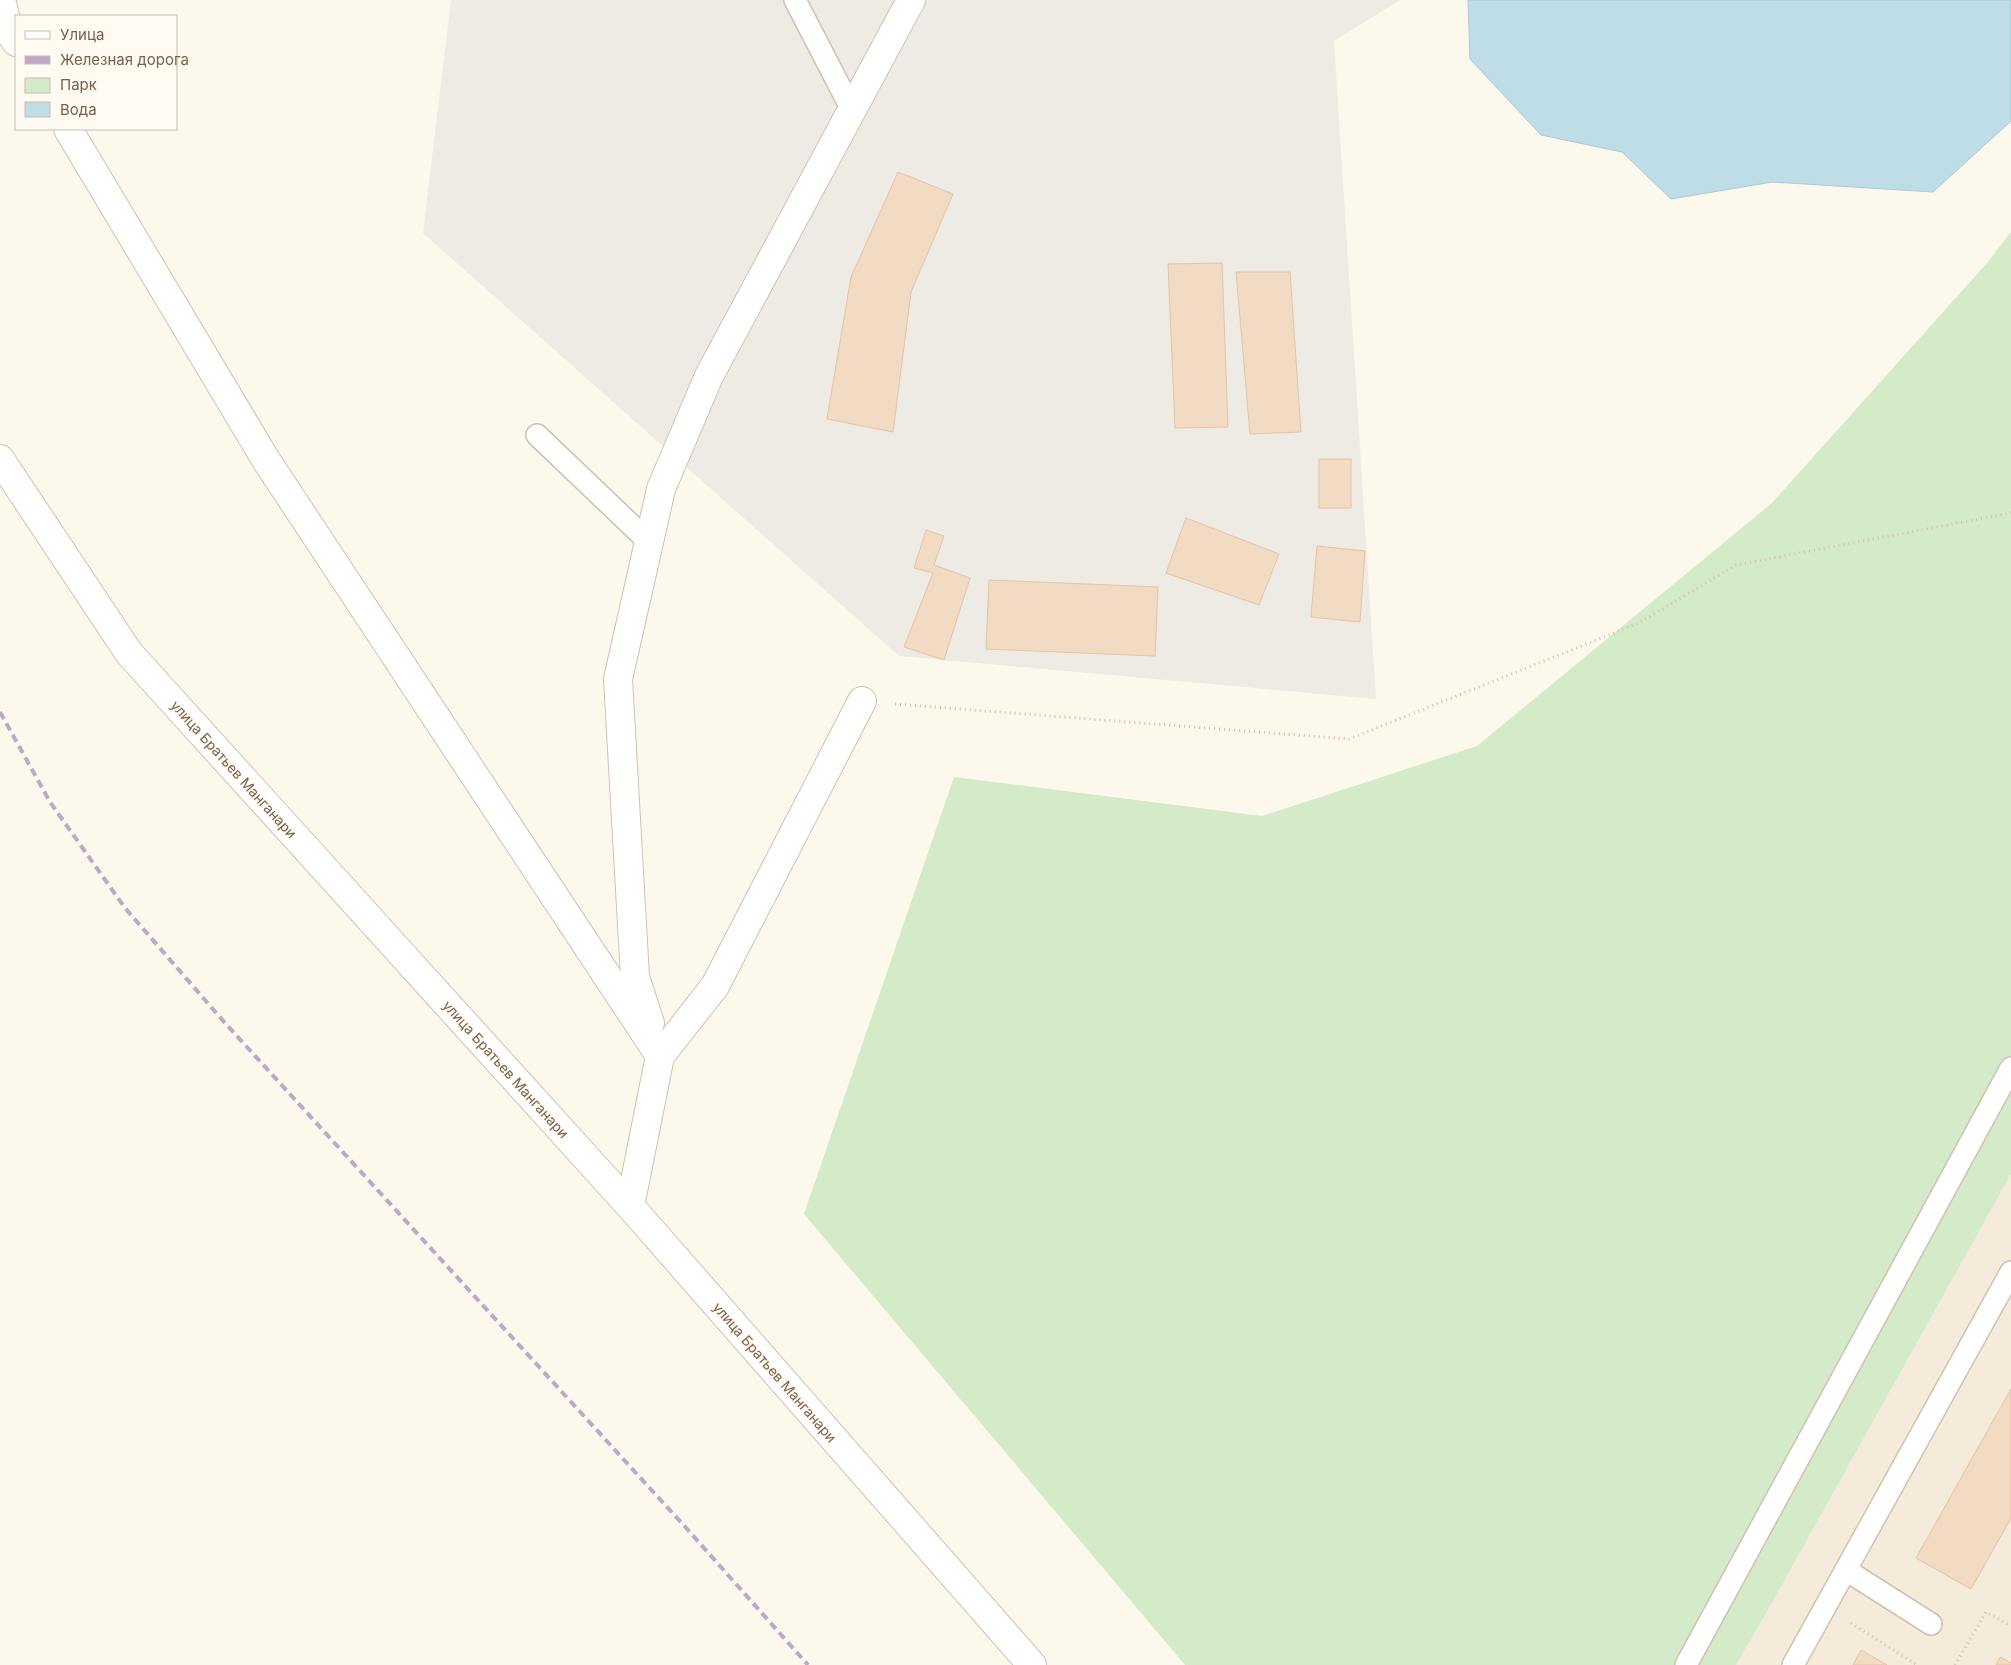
<svg xmlns="http://www.w3.org/2000/svg" width="2011" height="1665" font-family="Inter,sans-serif">
	<style>
		.residential { fill: #f4ebda }
		.industrial { fill: #eeeae4 }
		.green { fill: #d3ebc9 }
		.water { fill: #bfdde7; stroke: #a5cbd9 }
		.building { fill: #f2dbc3; stroke: #e4c3a4 }
		.lines { fill: none; stroke-linecap: round; stroke-linejoin: round }
		.lane-casing { stroke: #d0c1b0; stroke-width: 24 }
		.street-casing { stroke: #d0c1b0; stroke-width: 30 }
		.path { stroke: #d8bea5; stroke-width: 3; stroke-dasharray: 1 4; stroke-linecap: butt }
		.lane { stroke: #fff; stroke-width: 21 }
		.street { stroke: #fff; stroke-width: 28 }
		.rail { stroke: #bda8c8; stroke-width: 4; stroke-dasharray: 8 5; stroke-linecap: butt }
		.labels { text-anchor: middle; dominant-baseline: central; stroke-width: 4; stroke-linejoin: round; paint-order: stroke }
		.street-label { font-size: 14px; fill: #79614e; stroke: #fffbf2 }
	</style>
	<rect width="100%" height="100%" fill="#fdf8ec"/>
	<!-- residential -->
	<polygon class="residential" points="2011,1174 2011,1665 1736,1665 1773,1601"/>
	<!-- industrial -->
	<polygon class="industrial" points="451,0 1400,0 1334,41 1376,699 899,656 423,233"/>
	<!-- green -->
	<polygon class="green" points="2011,232 2011,1174 1773,1601 1736,1665 1185,1665 804,1214 954,777 1262,816 1477,746 1772,503 1987,263"/>
	<!-- water -->
	<polygon class="water" points="1468,0 2011,0 2011,121 1933,192 1772,182 1671,199 1622,152 1541,135 1470,59"/>
	<!-- building -->
	<g class="building">
		<polygon points="898,172 953,194 911,292 893,432 827,419 851,277"/>
		<polygon points="1222,263 1228,427 1175,428 1168,264"/>
		<polygon points="1236,272 1290,272 1301,432 1250,434"/>
		<rect x="1319" y="459" width="32" height="49"/>
		<polygon points="1186,518 1279,554 1259,605 1166,573"/>
		<polygon points="926,530 944,536 934,565 970,578 944,660 904,647 933,573 914,568"/>
		<polygon points="1317,546 1365,551 1360,622 1311,617"/>
		<polygon points="989,580 1158,587 1155,656 986,649"/>
		<polygon points="2011,1389 2011,1518 1971,1589 1916,1558"/>
		<polygon points="1861,1650 1887,1665 1853,1665"/>
		<polygon points="2000,1657 2011,1663 2011,1665 1996,1665"/>
	</g>
	<g class="lines">
		<!-- lane casing -->
		<g class="lane-casing">
			<g id="lane">
				<polyline points="795,0 852,110"/>
				<polyline points="537,435 649,542"/>
				<polyline points="1846,1570 1931,1624"/>
				<polyline points="1686,1665 2011,1068"/>
				<polyline points="1793,1665 2011,1272"/>
			</g>
		</g>
		<!-- street casing -->
		<g class="street-casing">
			<g id="street">
				<polyline points="1,0 9,31 16,42"/>
				<polyline points="68,129 266,460 660,1056 630,1206"/>
				<polyline points="0,459 129,653 630,1206 1032,1665"/>
				<polyline points="650,1023 635,977 618,679 661,489 709,376 911,0"/>
				<polyline points="660,1056 715,986 862,701"/>
			</g>
		</g>
		<!-- path -->
		<g class="path">
			<polyline points="895,704 1349,739 1639,623 1736,565 2011,513"/>
			<polyline points="1851,1623 1917,1665"/>
			<polyline points="1955,1665 1986,1612 2011,1626"/>
		</g>
		<!-- lane -->
		<use href="#lane" class="lane"/>
		<!-- street -->
		<use href="#street" class="street"/>
		<!-- rail -->
		<polyline class="rail" points="0,712 50,802 125,908 225,1023 688,1530 808,1665"/>
	</g>
	<g class="labels">
		<!-- street labels -->
		<g class="street-label">
			<text transform="translate(234 769) rotate(48)">улица Братьев Манганари</text>
			<text transform="translate(506 1069) rotate(48)">улица Братьев Манганари</text>
			<text transform="translate(775 1372) rotate(49)">улица Братьев Манганари</text>
		</g>
	</g>
	<!-- legend -->
	<rect x="15" y="15" width="162" height="115" fill="#fffbf2" stroke="#c9bdb0"/>
	<rect x="25" y="31" width="25" height="8" fill="#ffffff" stroke="#c9bdb0"/>
	<text x="60" y="40" font-size="15" fill="#79614e">Улица</text>
	<rect x="25" y="56" width="25" height="8" fill="#bda8c8" stroke="#c9bdb0"/>
	<text x="60" y="65" font-size="15" fill="#79614e">Железная дорога</text>
	<rect x="25" y="78" width="25" height="15" fill="#d3ebc9" stroke="#c9bdb0"/>
	<text x="60" y="90" font-size="15" fill="#79614e">Парк</text>
	<rect x="25" y="102" width="25" height="15" fill="#bfdde7" stroke="#c9bdb0"/>
	<text x="60" y="115" font-size="15" fill="#79614e">Вода</text>
</svg>
